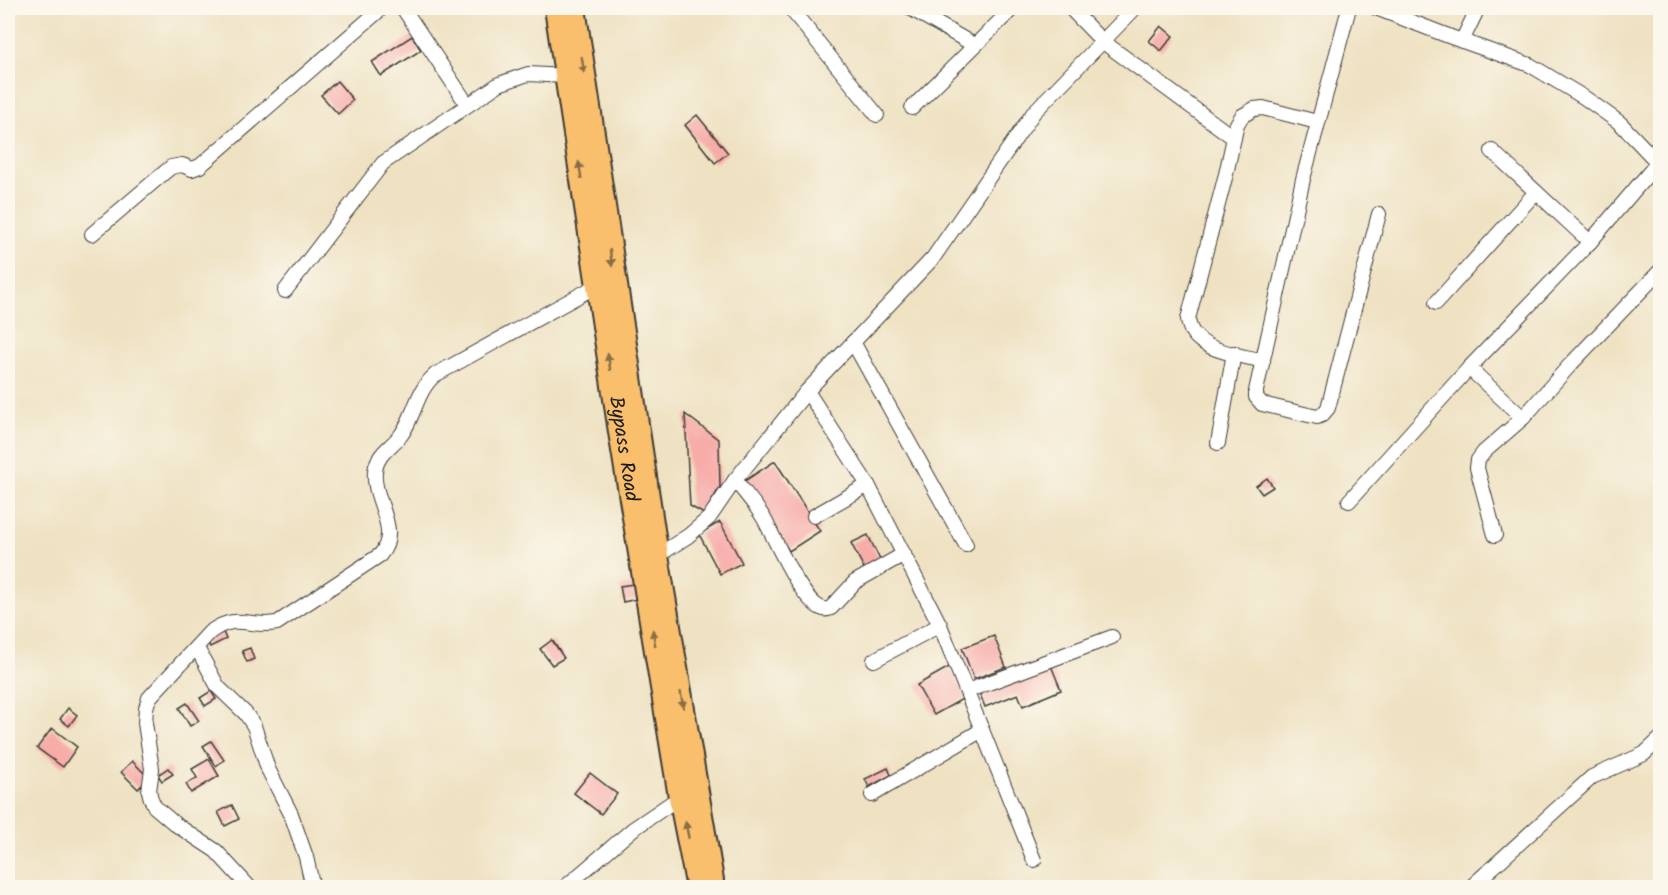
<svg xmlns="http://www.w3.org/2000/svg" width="1668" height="895" font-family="Kalam,sans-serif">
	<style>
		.building { fill: #f7aca8 }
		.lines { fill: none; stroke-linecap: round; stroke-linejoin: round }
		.minor-casing { stroke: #3c3a35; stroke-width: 16 }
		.primary-casing { stroke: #3c3a35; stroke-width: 26 }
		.minor { stroke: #fff; stroke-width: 14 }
		.primary { stroke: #f9bf6d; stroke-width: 22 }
		.oneway { fill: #8a6e44 }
		.labels { text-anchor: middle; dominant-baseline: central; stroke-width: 6; stroke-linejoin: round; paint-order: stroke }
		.street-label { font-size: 20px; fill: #1c1c1c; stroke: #fbf7ec }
	</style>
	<rect width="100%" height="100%" fill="#fbf7ec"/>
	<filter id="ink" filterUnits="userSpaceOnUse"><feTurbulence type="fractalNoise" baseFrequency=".0167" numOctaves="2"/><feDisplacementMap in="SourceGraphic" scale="12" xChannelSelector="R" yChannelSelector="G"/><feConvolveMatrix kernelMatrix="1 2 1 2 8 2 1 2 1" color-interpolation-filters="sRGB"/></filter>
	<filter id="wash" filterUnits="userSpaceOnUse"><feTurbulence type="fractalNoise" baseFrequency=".008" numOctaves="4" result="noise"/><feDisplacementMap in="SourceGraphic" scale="24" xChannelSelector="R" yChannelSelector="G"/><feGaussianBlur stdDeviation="1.35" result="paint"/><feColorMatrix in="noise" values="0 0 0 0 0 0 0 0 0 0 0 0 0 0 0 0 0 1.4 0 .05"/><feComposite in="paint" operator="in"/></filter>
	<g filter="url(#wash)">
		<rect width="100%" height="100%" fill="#efe2c3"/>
		<g id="blocks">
			<!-- building -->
			<g class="building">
				<polygon points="1161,26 1173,36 1161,51 1149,41"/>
				<polygon points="412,36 421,50 381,76 372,62"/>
				<polygon points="337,81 353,100 338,114 321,95"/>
				<polygon points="697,115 728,153 715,163 685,125"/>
				<polygon points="685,414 719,440 720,487 704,514 690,506"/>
				<polygon points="775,461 820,531 789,551 743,482"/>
				<polygon points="1267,478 1273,487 1262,494 1256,486"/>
				<polygon points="720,522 742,563 720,574 699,534"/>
				<polygon points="868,535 881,562 865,570 851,543"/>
				<polygon points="634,584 637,599 623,602 620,586"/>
				<polygon points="223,632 226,639 210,647 207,640"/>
				<polygon points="994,636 1006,667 974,679 962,648"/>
				<polygon points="552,640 564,658 552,665 540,649"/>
				<polygon points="250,648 254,659 247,662 242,651"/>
				<polygon points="1050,663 1061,690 1023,706 1018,694 985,707 979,692"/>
				<polygon points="949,667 966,697 934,715 917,685"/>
				<polygon points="211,691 216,699 205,706 200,698"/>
				<polygon points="187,703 199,721 190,726 179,708"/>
				<polygon points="68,708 77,715 69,726 60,719"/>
				<polygon points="52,728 77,747 63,767 37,748"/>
				<polygon points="211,741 224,760 216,766 203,746"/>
				<polygon points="209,759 219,776 191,793 186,784 197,778 192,769"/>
				<polygon points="132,761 149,778 138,789 121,772"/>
				<polygon points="168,768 173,774 162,781 158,775"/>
				<polygon points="888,768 891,775 869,787 865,779"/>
				<polygon points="590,773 617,794 601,814 574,793"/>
				<polygon points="232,805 239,819 225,826 218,812"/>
			</g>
		</g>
	</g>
	<g filter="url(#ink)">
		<use href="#blocks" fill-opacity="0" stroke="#3c3a35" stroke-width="1.5"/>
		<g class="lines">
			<!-- minor casing -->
			<g class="minor-casing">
				<g id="minor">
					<polyline points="403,8 467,104"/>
					<polyline points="790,8 877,115"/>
					<polyline points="910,8 974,45"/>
					<polyline points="1070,8 1102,41 1234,138"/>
					<polyline points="1349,8 1303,179 1256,391 1256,397 1262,404 1317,417 1322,415 1328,408 1379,214"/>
					<polyline points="1376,8 1451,37 1530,65 1585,98 1620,123 1660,165"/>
					<polyline points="1462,41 1478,8"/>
					<polyline points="912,108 1013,8"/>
					<polyline points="1492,151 1590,242"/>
					<polyline points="92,234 171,167 182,165 192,169 200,166 382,8"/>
					<polyline points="285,291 383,163 499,84 528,74 566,76"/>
					<polyline points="1436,303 1536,192"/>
					<polyline points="853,342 966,545"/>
					<path d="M 1263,361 C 1237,354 1191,351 1188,319 L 1226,174 L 1237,124 L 1242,116 L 1254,109 L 1263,108 L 1317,122"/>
					<polyline points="1469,368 1523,418"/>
					<polyline points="807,391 868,485 940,625 1034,860"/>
					<polyline points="1218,443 1234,353"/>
					<path d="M 735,480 C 744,492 755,504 763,517 C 773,533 808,621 831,608 L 855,582 L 904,554"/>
					<polyline points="1349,501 1469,368 1590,242 1660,160"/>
					<polyline points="814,516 868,485"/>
					<polyline points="1495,535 1477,468 1478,460 1484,452 1523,418 1570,365 1660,271"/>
					<polyline points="657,556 688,536 709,518 735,480 807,391 933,258 1034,112 1135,8"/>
					<polyline points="197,648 218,687 246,714 254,726 268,769 291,814 306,857 313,888"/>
					<polyline points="874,660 940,625"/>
					<polyline points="967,691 1112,637"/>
					<polyline points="872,795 982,730"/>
					<path d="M 250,888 L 216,851 L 175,824 L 155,807 L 151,799 L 149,791 L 152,769 L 145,723 L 146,708 L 149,698 L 210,632 C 238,612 248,628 277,623 L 380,555 C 402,529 372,501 375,471 C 377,454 391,447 401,435 C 415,416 416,391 435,375 L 598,285"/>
					<polyline points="564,888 633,829 680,797"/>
					<polyline points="1470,888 1592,777 1644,754 1660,739"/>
				</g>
			</g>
			<!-- primary casing -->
			<g class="primary-casing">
				<g id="primary">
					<path id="s1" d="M 556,8 L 620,432 L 680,797 L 698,888"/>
					<polyline points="574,8 657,556 712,880"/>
				</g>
			</g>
			<!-- minor -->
			<use href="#minor" class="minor"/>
			<!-- primary -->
			<use href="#primary" class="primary"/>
		</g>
		<!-- one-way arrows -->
		<defs><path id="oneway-solid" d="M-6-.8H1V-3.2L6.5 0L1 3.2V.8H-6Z" transform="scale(1.5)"/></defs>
		<g class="oneway">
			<use href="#oneway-solid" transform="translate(583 65) rotate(81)"/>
			<use href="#oneway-solid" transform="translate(580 170) rotate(-99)"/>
			<use href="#oneway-solid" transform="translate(611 258) rotate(82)"/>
			<use href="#oneway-solid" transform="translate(609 362) rotate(-99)"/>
			<use href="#oneway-solid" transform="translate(654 638) rotate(-99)"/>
			<use href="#oneway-solid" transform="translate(682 700) rotate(80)"/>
			<use href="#oneway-solid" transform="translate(687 830) rotate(-101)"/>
		</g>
	</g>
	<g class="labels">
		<!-- street labels -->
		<g class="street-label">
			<text stroke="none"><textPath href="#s1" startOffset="446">Bypass Road</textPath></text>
		</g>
	</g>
	<!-- margin -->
	<rect width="1668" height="895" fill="none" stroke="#fbf7ec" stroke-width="30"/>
</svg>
